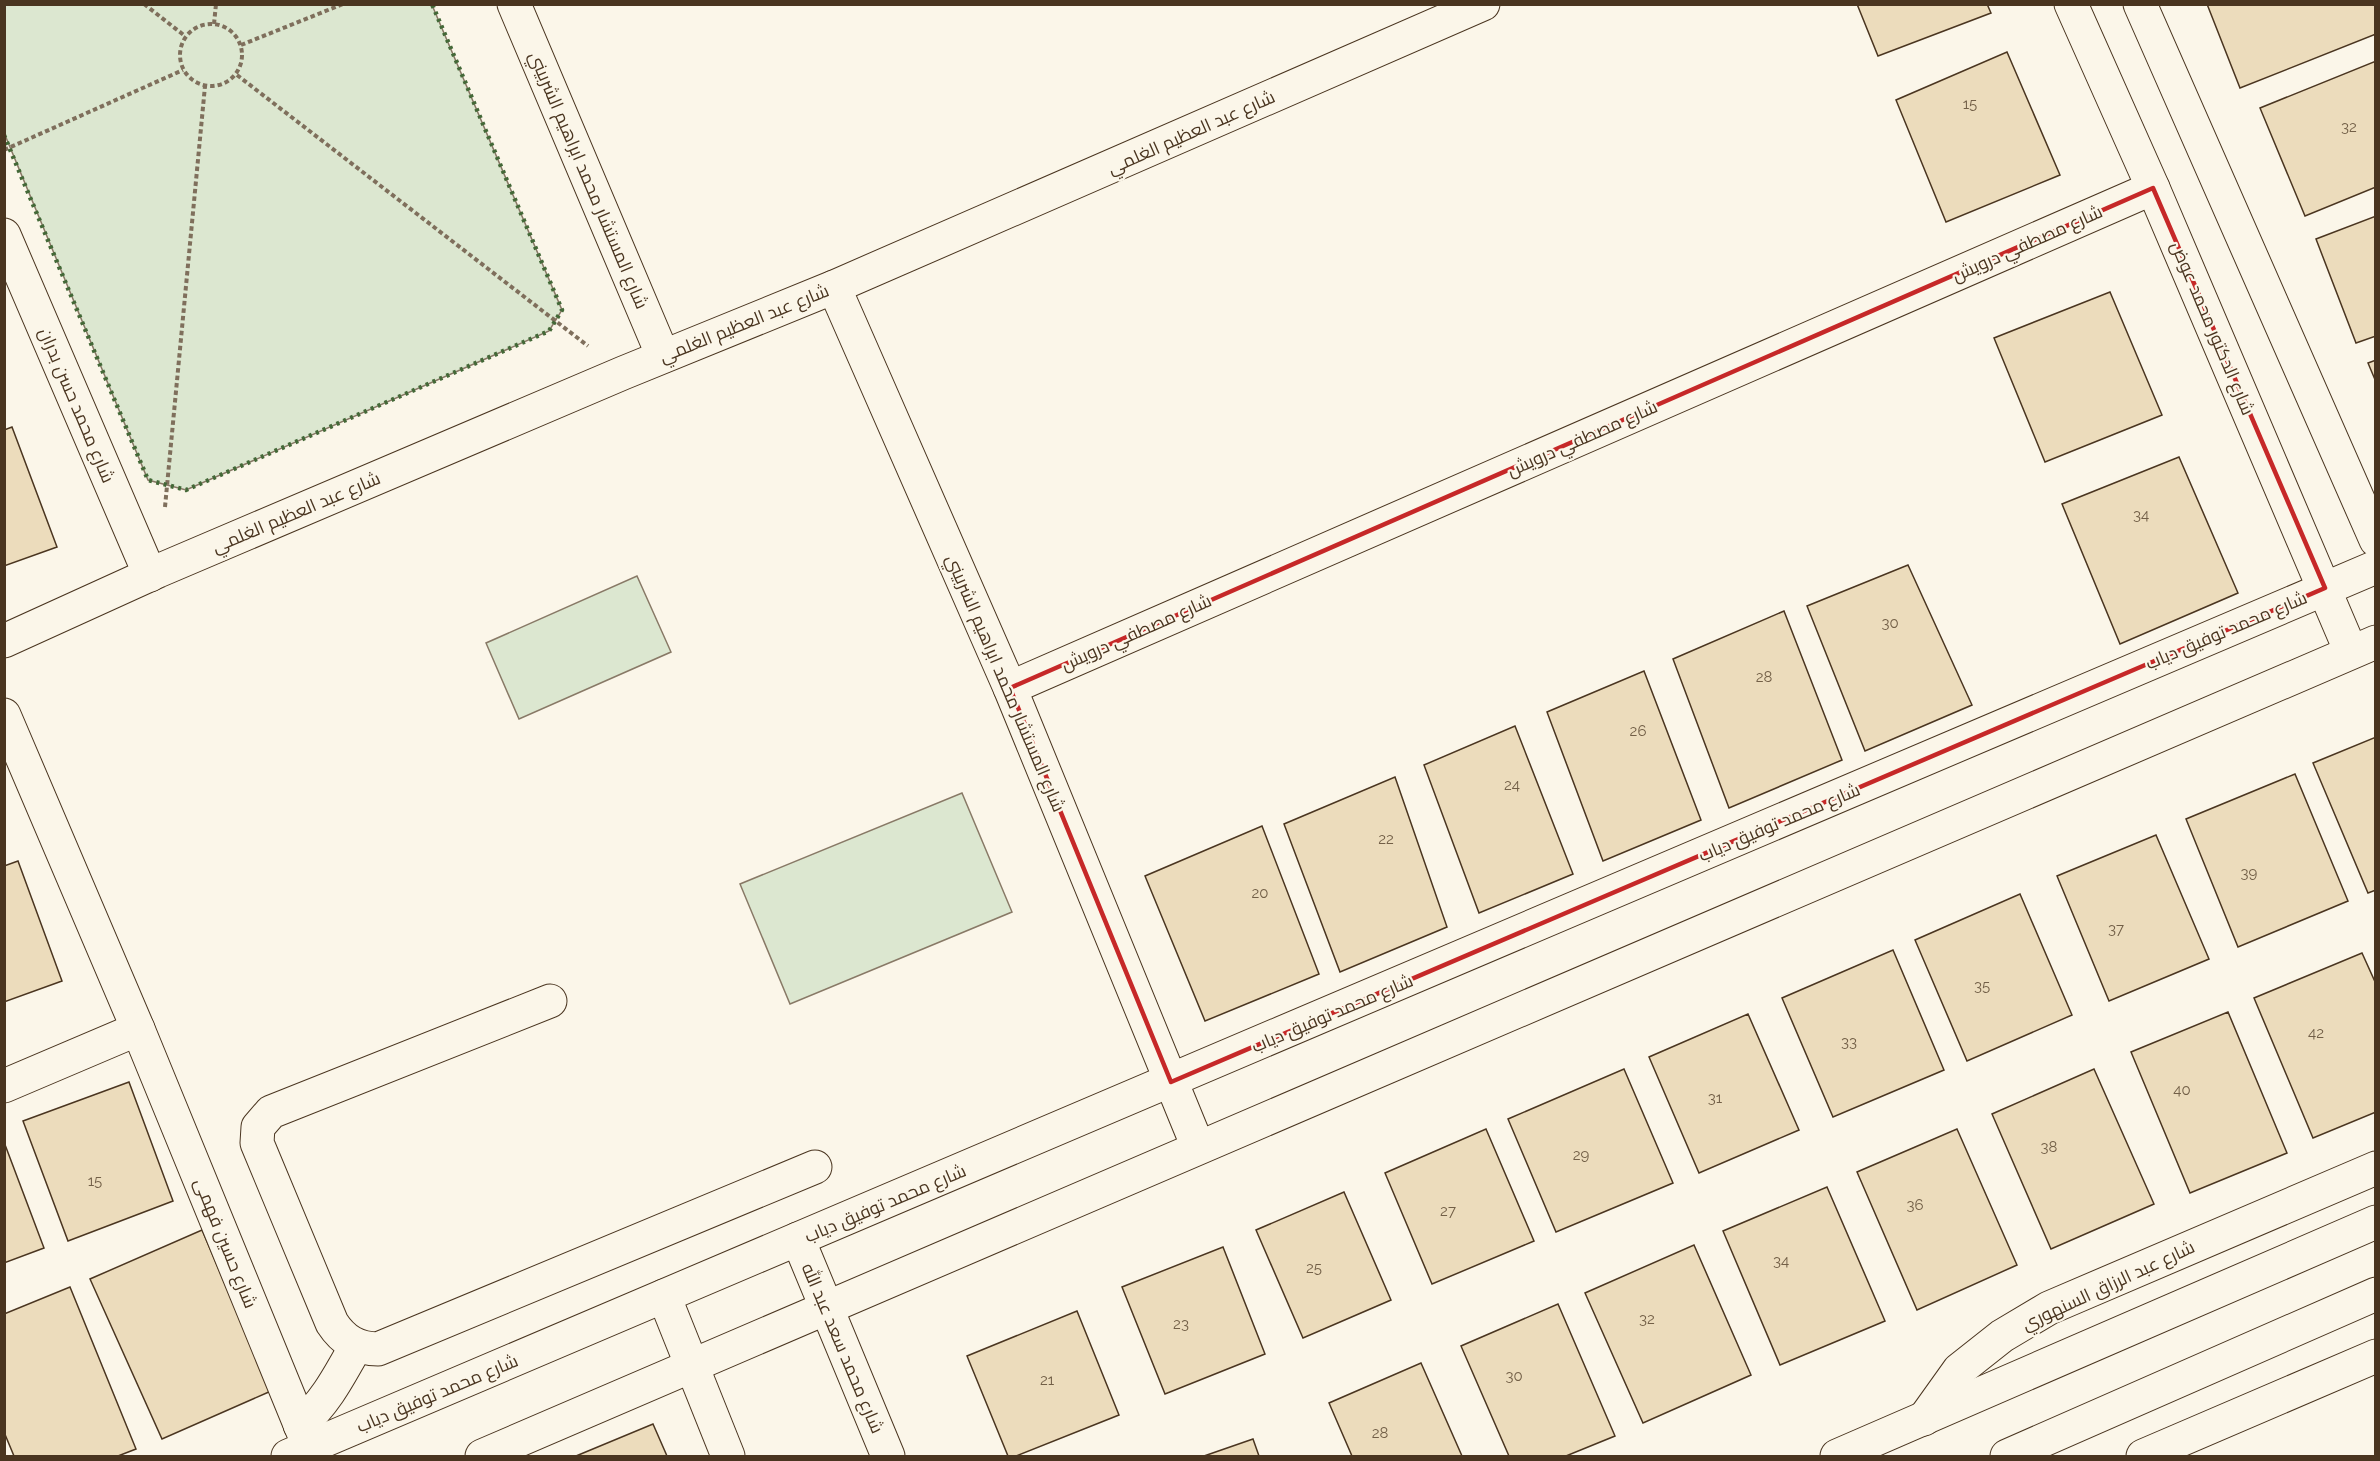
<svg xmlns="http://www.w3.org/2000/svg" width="2380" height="1461" font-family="Raleway,Cairo,sans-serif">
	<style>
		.green { fill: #dce7d0; stroke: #887966; stroke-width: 1.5 }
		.building { fill: #ecdcbc; stroke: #4a3520; stroke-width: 1.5 }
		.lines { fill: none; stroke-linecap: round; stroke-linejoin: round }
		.minor-casing { stroke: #4a3520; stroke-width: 35 }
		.path { stroke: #7f6f5c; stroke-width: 4; stroke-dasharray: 4.5 3; stroke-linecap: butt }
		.minor { stroke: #fbf6e9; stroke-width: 33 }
		.hedge { stroke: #436837; stroke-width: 4.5; stroke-dasharray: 3 4.5; stroke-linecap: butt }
		.marked { fill: none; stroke: #c62828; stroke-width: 4.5; stroke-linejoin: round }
		.labels { text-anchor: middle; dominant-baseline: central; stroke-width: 4.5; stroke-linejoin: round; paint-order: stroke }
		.number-label { font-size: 15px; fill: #725f47 }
		.street-label { font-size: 18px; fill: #4a3520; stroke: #fbf6e9 }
	</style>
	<rect width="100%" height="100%" fill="#fbf6e9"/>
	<!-- green -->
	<g class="green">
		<polygon points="4,5 432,5 562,310 549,331 186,490 148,480 5,135"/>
		<polygon points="637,576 671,652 519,719 486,643"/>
		<polygon points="962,793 1012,912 790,1004 740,884"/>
	</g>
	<!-- building -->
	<g class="building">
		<polygon points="1857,4 1987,4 1991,13 1878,56"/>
		<polygon points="2207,4 2376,4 2376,34 2240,88"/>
		<polygon points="2007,52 2060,175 1946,222 1896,100"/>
		<polygon points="2376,61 2376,187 2305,216 2260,108"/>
		<polygon points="2376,216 2376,336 2356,343 2316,239"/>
		<polygon points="2110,292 2162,415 2045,462 1994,338"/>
		<polygon points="2376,360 2376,382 2368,363"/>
		<polygon points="12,427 57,547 4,566 4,430"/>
		<polygon points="2179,457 2238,593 2120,644 2062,504"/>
		<polygon points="1908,565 1972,705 1865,751 1807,606"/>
		<polygon points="1784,611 1842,760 1729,808 1673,659"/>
		<polygon points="1644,671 1701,820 1603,861 1547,712"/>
		<polygon points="1515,726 1573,874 1479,913 1424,765"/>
		<polygon points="2376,737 2376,890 2368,893 2313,763"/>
		<polygon points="2295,774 2348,901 2238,947 2186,819"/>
		<polygon points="1395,777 1447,927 1340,972 1284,824"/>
		<polygon points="1262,826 1319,974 1205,1021 1145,876"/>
		<polygon points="2156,835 2209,959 2109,1001 2057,876"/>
		<polygon points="18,861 62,981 4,1002 4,866"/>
		<polygon points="2020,894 2072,1015 1967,1061 1915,940"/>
		<polygon points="1893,950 1944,1070 1833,1117 1782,998"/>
		<polygon points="2362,953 2376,984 2376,1112 2313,1138 2254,998"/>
		<polygon points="2228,1012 2287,1153 2190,1193 2131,1052"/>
		<polygon points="1748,1014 1799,1130 1699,1173 1649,1057"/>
		<polygon points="1624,1069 1673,1183 1556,1232 1508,1119"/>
		<polygon points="2094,1069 2154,1204 2051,1249 1992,1114"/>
		<polygon points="129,1082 173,1201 68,1241 23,1121"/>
		<polygon points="1486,1129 1534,1241 1432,1284 1385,1173"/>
		<polygon points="1957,1129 2017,1265 1917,1310 1857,1172"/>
		<polygon points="4,1142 44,1248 4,1263"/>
		<polygon points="1827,1187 1885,1321 1780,1365 1723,1231"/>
		<polygon points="1344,1192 1391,1300 1303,1338 1256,1230"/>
		<polygon points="202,1230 271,1391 162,1439 90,1279"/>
		<polygon points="1694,1245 1751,1375 1643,1423 1585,1293"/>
		<polygon points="1223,1247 1265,1354 1165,1394 1122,1287"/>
		<polygon points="70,1287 136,1449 118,1456 14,1456 4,1432 4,1314"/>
		<polygon points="1558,1304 1615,1436 1566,1456 1509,1456 1461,1346"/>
		<polygon points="1077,1311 1119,1415 1016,1456 1008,1456 967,1356"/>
		<polygon points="1421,1363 1462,1456 1352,1456 1329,1403"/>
		<polygon points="653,1424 667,1456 576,1456"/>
		<polygon points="1253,1439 1259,1456 1204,1456"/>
	</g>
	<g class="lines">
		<!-- minor casing -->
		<g class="minor-casing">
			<g id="minor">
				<polyline points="514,4 663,356"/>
				<polyline points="2071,4 2153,188 2351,652"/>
				<polyline points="2140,4 2376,540"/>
				<polyline points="4,235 150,575"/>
				<polyline points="834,287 1010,688 1198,1147"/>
				<polyline points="4,641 158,571 623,373 834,287 1483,4"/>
				<polyline points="1010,688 2153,188"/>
				<polyline points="4,715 138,1029 313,1456"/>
				<path d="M 550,1001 L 271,1112 L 258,1127 L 257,1143 L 332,1323 C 343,1340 357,1349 378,1349 L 815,1167"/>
				<polyline points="4,1086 138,1029"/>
				<polyline points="798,1239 888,1456"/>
				<polyline points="664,1296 728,1456"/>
				<polyline points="1924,1419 1959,1370 2002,1336 2049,1308 2376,1168"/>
				<path d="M 300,1425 C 326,1402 339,1376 356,1346"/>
				<polyline points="288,1456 2376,567"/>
				<polyline points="482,1456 2376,642"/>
				<polyline points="1837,1456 2376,1222"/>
				<polyline points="2007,1456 2376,1294"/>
				<polyline points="2143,1456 2376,1356"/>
			</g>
		</g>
		<!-- path -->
		<g class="path">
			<polyline points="144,4 185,36"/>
			<circle cx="211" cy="55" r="31"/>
			<polyline points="214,24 216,4"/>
			<polyline points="241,45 343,4"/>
			<polyline points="237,75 588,346"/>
			<polyline points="4,150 183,70"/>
			<polyline points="165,507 205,86"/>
		</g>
		<!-- minor -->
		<use href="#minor" class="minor"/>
		<!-- hedge -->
		<polyline class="hedge" points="4,135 148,480 186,490 549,331 562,310 432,4"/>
	</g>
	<!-- marked area -->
	<path class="marked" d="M 2153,188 L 2325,588 L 1171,1082 L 1010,688 Z"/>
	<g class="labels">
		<!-- number labels -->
		<g class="number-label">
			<text x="1970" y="104">15</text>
			<text x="2349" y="127">32</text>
			<text x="2141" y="515">34</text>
			<text x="1890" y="623">30</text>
			<text x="1764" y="677">28</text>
			<text x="1638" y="731">26</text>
			<text x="1512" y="785">24</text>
			<text x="1386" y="839">22</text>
			<text x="2249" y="873">39</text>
			<text x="1260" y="893">20</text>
			<text x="2116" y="929">37</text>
			<text x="1982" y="986">35</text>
			<text x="2316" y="1033">42</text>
			<text x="1849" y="1042">33</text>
			<text x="2182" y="1090">40</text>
			<text x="1715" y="1098">31</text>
			<text x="2049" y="1147">38</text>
			<text x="1581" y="1155">29</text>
			<text x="95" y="1181">15</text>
			<text x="1915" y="1205">36</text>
			<text x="1448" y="1211">27</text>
			<text x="1781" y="1261">34</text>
			<text x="1314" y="1268">25</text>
			<text x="1647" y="1319">32</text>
			<text x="1181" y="1324">23</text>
			<text x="1514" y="1376">30</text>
			<text x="1047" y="1380">21</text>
			<text x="1380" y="1433">28</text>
		</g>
		<!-- street labels -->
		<g class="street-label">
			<text transform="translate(1191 132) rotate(-24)">شارع عبد العظيم الغلمي</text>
			<text transform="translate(589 180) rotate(67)">شارع المستشار محمد ابراهيم الشربيني</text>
			<text transform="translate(2027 243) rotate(-24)">شارع مصطفي درويش</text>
			<text transform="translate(744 323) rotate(-22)">شارع عبد العظيم الغلمي</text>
			<text transform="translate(2213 328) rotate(67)">شارع الدكتور محمد عوض</text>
			<text transform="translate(77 405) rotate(67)">شارع محمد حسن بدران</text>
			<text transform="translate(1582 438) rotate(-24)">شارع مصطفي درويش</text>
			<text transform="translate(296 512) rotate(-23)">شارع عبد العظيم الغلمي</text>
			<text transform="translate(2226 630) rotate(-23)">شارع محمد توفيق دياب</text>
			<text transform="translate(1136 632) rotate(-24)">شارع مصطفي درويش</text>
			<text transform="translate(1006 683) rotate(67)">شارع المستشار محمد ابراهيم الشربيني</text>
			<text transform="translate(1779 822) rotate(-23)">شارع محمد توفيق دياب</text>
			<text transform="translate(1332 1013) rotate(-23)">شارع محمد توفيق دياب</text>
			<text transform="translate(885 1203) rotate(-23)">شارع محمد توفيق دياب</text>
			<text transform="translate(226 1243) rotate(68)">شارع حسين فهمى</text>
			<text transform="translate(2108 1285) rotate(-25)">شارع عبد الرزاق السنهوري</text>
			<text transform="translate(843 1348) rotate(67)">شارع محمد سعد عبد الله</text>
			<text transform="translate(437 1393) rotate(-23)">شارع محمد توفيق دياب</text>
		</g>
	</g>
	<!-- border -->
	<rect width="2380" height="1461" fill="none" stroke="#4a3520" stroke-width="12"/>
</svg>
